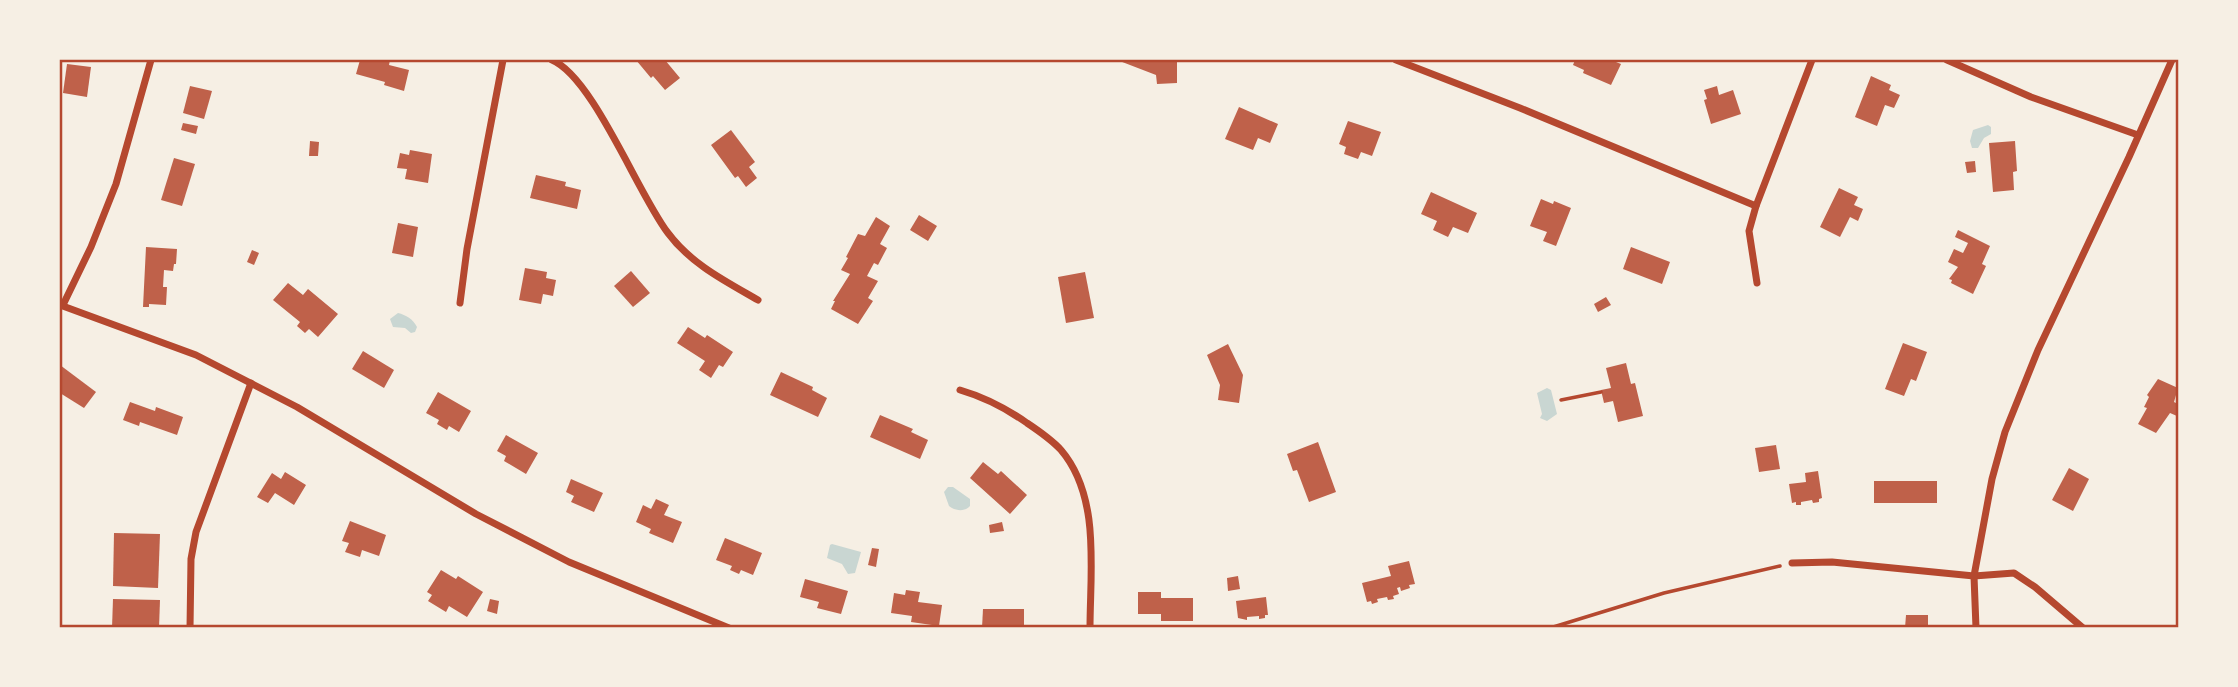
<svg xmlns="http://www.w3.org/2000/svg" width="2238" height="687" font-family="'PT Serif',serif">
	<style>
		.water { fill: #c9d6d2 }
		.building { fill: #bf614a }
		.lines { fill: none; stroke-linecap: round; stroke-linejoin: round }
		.path { stroke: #b5482f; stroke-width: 3.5 }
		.minor { stroke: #b5482f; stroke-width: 7 }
		.neatline { fill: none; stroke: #b5482f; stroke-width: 2.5 }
	</style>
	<rect width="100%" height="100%" fill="#f6efe4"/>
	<!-- water -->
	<g class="water">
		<polygon points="1988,125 1991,127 1991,134 1984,138 1978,148 1972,148 1970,141 1973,130"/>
		<path d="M 398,313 C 406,315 413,319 417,327 L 415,332 L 411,333 L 405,328 L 393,327 L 390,319 Z"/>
		<polygon points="1547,388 1551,390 1557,414 1547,421 1540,418 1542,414 1537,393"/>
		<path d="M 953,487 L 970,499 L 970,506 C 965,512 955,511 949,506 L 944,492 L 948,487 Z"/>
		<polygon points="832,544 861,552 855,573 848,574 842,564 827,558 830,545"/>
	</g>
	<!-- building -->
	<g class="building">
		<polygon points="360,60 390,60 389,65 409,70 404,91 384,85 385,82 356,74"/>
		<polygon points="636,60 665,60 680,78 665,90 653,76 651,78"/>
		<polygon points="1117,60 1177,60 1177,83 1157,84 1156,75"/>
		<polygon points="1575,60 1611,60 1621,64 1611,85 1583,73 1584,70 1573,65"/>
		<polygon points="67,64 91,67 87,97 63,93"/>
		<polygon points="1871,76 1891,85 1889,90 1900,95 1894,108 1885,105 1877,126 1855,117"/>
		<polygon points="190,86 212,91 204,119 183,113"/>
		<polygon points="1717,86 1719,95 1733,90 1741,114 1711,124 1704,100 1707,99 1704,90"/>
		<polygon points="1239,107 1278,124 1270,143 1258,138 1253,150 1225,139"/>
		<polygon points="1348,121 1381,132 1372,156 1361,152 1358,159 1344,154 1346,147 1339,144"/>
		<polygon points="183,123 198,126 196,134 181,130"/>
		<polygon points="731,130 755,162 749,167 757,178 746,187 738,176 735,178 711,145"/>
		<polygon points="310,141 319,142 318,156 309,156"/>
		<polygon points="2015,141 2017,171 2013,172 2014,190 1993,192 1989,143"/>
		<polygon points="410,150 432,154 428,183 405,179 407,169 397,168 400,153 409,155"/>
		<polygon points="174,158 195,164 182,206 161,200"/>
		<polygon points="1975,161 1976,172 1967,173 1965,162"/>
		<polygon points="536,175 566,182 565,186 581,190 577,209 530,198"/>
		<polygon points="1839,188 1858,197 1854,205 1863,209 1858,221 1850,217 1840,237 1820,227"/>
		<polygon points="1431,192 1477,213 1468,233 1453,227 1448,237 1433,230 1437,221 1421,214"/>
		<polygon points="1541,199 1553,204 1554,201 1571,208 1556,246 1543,241 1547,232 1530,226"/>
		<polygon points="919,215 937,226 928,241 910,230"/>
		<polygon points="876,217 890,226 880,244 887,248 878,265 874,263 867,276 878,281 868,298 873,301 858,324 831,309 835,301 833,301 850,274 841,270 848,258 846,257 858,234 865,236"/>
		<polygon points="398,223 418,227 413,257 392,253"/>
		<polygon points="1958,230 1990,246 1982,264 1986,266 1973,294 1951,283 1952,280 1949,279 1958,267 1948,262 1954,249 1963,253 1968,243 1955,237"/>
		<polygon points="146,247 177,249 176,264 174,264 173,271 164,270 163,287 167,287 166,305 149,304 149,307 143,307"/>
		<polygon points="1631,247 1670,262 1662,284 1623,269"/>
		<polygon points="252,250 259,253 254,265 247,262"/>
		<polygon points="525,268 547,272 546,278 556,280 553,296 543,294 541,304 519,300"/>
		<polygon points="631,271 650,293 633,307 614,286"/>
		<polygon points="1085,272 1094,318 1066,323 1058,277"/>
		<polygon points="288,283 303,295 308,289 338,314 318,337 309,329 305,333 297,326 300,322 273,300"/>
		<polygon points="1606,297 1611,305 1598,312 1594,304"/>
		<polygon points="688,327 705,338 707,335 733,352 723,367 719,365 711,378 699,370 705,361 677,343"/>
		<polygon points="1903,343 1927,352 1916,381 1911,379 1904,396 1885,389"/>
		<polygon points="1228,344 1243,375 1239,403 1218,400 1220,385 1207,355"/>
		<polygon points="363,351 394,370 384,388 352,369"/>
		<polygon points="1626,363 1631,384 1635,383 1643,416 1618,422 1613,401 1604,403 1601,390 1611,388 1606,368"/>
		<polygon points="60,365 96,392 84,408 60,393"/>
		<polygon points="781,372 813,387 812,390 827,398 818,417 770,395"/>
		<polygon points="2158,379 2178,388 2174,402 2178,404 2178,414 2177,416 2170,413 2156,433 2138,424 2147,408 2144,407 2149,397 2147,395"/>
		<polygon points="438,392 471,411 459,432 449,426 447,430 437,424 439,420 426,413"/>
		<polygon points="130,402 155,411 156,407 183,417 177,435 140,422 139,426 123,420"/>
		<polygon points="880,415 913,429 911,432 928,440 920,459 870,437"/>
		<polygon points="506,435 538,453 526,474 504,461 506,456 497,451"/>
		<polygon points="1318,442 1336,492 1309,502 1297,470 1293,471 1287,454"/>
		<polygon points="1776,445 1780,469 1759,472 1755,448"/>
		<polygon points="983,462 998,474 1001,471 1027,495 1010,514 970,478"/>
		<polygon points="2069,468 2089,479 2073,511 2052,500"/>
		<polygon points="1818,471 1822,498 1819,499 1819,502 1813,503 1812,500 1801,502 1801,505 1796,505 1796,502 1792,503 1789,484 1806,482 1805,473"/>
		<polygon points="285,472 306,485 294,505 275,493 268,503 257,497 272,473 281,479"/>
		<polygon points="571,479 603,493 594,512 571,502 574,496 566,492"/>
		<rect x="1874" y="481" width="63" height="22"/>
		<polygon points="656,499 669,505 664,515 682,522 673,543 649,533 651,529 636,522 643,505 651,509"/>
		<polygon points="350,521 386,535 379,556 362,550 360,557 345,552 349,543 342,541"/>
		<polygon points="1002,522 1004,531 990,533 989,525"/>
		<polygon points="114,533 160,534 158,588 113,586"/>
		<polygon points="725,538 762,553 753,575 741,570 739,574 730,570 732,566 716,560"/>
		<polygon points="872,548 879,549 876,567 868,565"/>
		<polygon points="1409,561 1415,584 1409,585 1410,588 1401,591 1400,587 1397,588 1399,594 1393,596 1394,599 1388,600 1387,597 1377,599 1378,602 1372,604 1371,601 1367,602 1362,583 1391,576 1388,566"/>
		<polygon points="441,570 456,579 458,576 483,592 467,617 449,606 446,612 428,601 432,595 427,592"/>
		<polygon points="1238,576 1240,589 1228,591 1227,578"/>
		<polygon points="805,579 848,591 841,614 817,608 819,602 800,597"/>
		<polygon points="906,590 920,592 918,602 942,605 939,626 911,622 912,616 891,613 894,593 905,595"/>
		<polygon points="1138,592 1161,592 1161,598 1193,598 1193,621 1161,621 1161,614 1138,614"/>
		<polygon points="1266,597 1268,615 1265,615 1265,618 1259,619 1259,616 1247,617 1247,620 1238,618 1236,601"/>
		<polygon points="113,599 160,600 159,628 112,628"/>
		<polygon points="490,599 499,601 497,614 487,611"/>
		<polygon points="983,609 1024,609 1024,628 982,628"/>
		<polygon points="1906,615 1928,615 1928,628 1905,628"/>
	</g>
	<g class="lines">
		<!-- path -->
		<g class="path">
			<polyline points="1561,400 1601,392"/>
			<polyline points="1550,628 1664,593 1780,566"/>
		</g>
		<!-- minor -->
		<g class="minor">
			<path d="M 552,60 C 593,77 638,194 668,233 C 691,264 725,281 758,300"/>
			<polyline points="1396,60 1520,108 1756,206"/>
			<polyline points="1947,60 2031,97 2138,135"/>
			<polyline points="1757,283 1749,231 1756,206 1812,60"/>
			<polyline points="460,303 467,249 503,60"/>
			<polyline points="60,305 196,355 297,407 476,514 569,562 729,628"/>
			<polyline points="63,305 91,247 116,184 151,60"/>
			<path d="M 960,390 C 984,397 1007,409 1027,423 C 1039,431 1051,439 1061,450 C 1101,497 1090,571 1090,628"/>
			<polyline points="1792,563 1832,562 1974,576 2014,573 2035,587 2083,628"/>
			<polyline points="190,628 191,559 196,532 251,383"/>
			<polyline points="1976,628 1974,576 1992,479 2005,432 2038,350 2129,157 2172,60"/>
		</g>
	</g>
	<!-- border -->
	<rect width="2238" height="687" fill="none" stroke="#f6efe4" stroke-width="122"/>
	<rect x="61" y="61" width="2116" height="565" class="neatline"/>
</svg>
